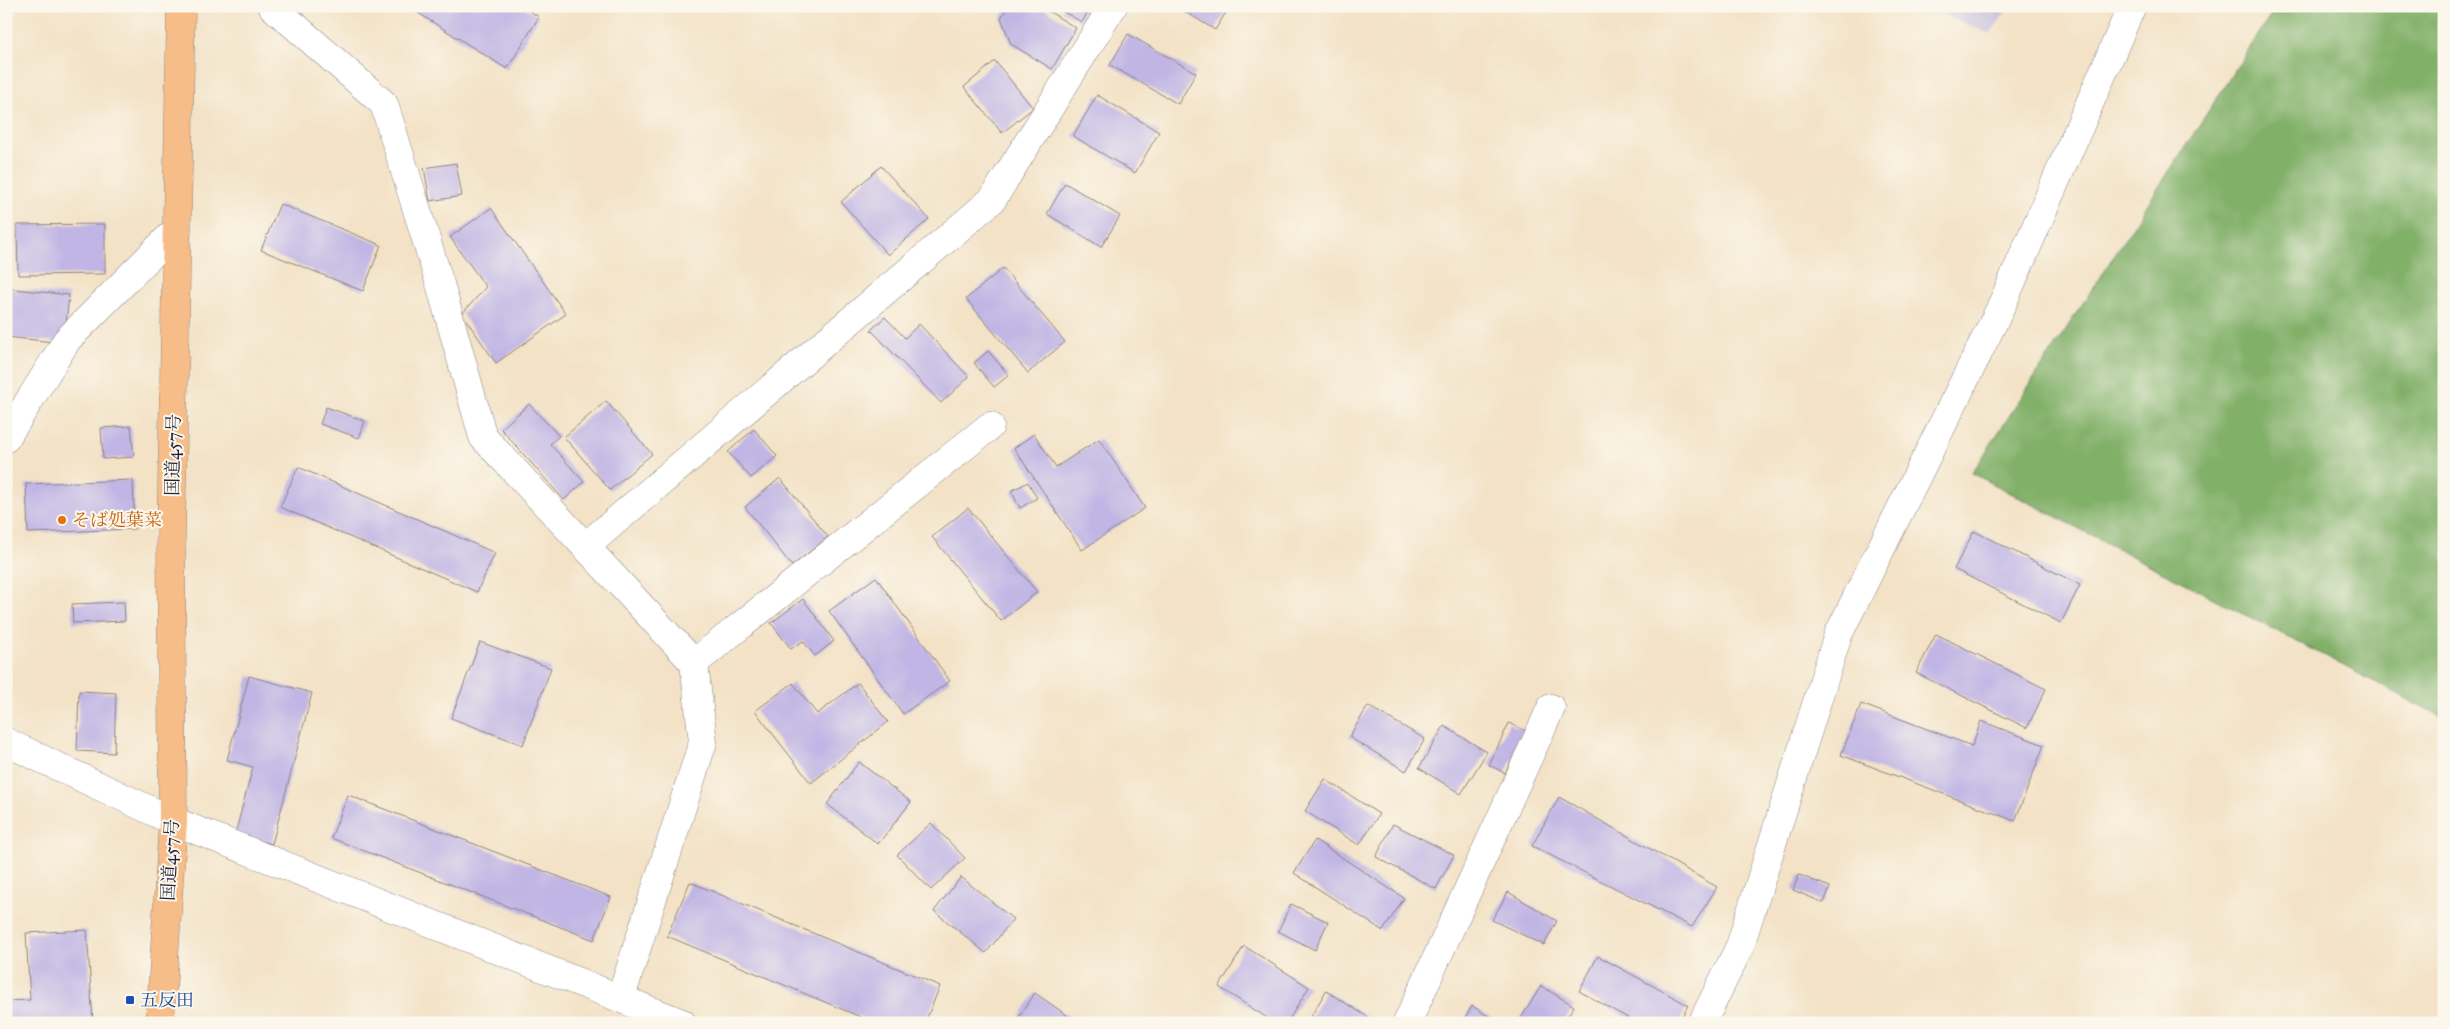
<svg xmlns="http://www.w3.org/2000/svg" width="2450" height="1029" font-family="'IM FELL Great Primer','Noto Serif JP',serif">
	<style>
		.industrial { fill: #c5c0db }
		.forest { fill: #81b069; stroke: #526952 }
		.building { fill: #c0b5e4 }
		.lines { fill: none; stroke-linecap: round; stroke-linejoin: round }
		.minor-casing { stroke: #8a8280; stroke-width: 29 }
		.highway-casing { stroke: #8a8280; stroke-width: 29 }
		.minor { stroke: #fff; stroke-width: 28 }
		.highway { stroke: #f7bd88; stroke-width: 28 }
		.food-dot { fill: #e8710a; stroke: #fbf7ec; stroke-width: 2 }
		.transit-dot { fill: #1a4fb4; stroke: #fbf7ec; stroke-width: 2 }
		.labels { text-anchor: middle; dominant-baseline: central; stroke-width: 4; stroke-linejoin: round; paint-order: stroke }
		.street-label { font-size: 18px; fill: #22223b; stroke: #fbf7ec }
		.food-label { font-size: 18px; fill: #c56008; stroke: #fbf7ec; text-anchor: start }
		.transit-label { font-size: 18px; fill: #164399; stroke: #fbf7ec; text-anchor: start }
	</style>
	<rect width="100%" height="100%" fill="#fbf7ec"/>
	<filter id="ink" filterUnits="userSpaceOnUse"><feTurbulence type="fractalNoise" baseFrequency=".02" numOctaves="2"/><feDisplacementMap in="SourceGraphic" scale="10" xChannelSelector="R" yChannelSelector="G"/><feConvolveMatrix kernelMatrix="1 2 1 2 8 2 1 2 1" color-interpolation-filters="sRGB"/></filter>
	<filter id="wash" filterUnits="userSpaceOnUse"><feTurbulence type="fractalNoise" baseFrequency=".0096" numOctaves="4" result="noise"/><feDisplacementMap in="SourceGraphic" scale="20" xChannelSelector="R" yChannelSelector="G"/><feGaussianBlur stdDeviation="1.12" result="paint"/><feColorMatrix in="noise" values="0 0 0 0 0 0 0 0 0 0 0 0 0 0 0 0 0 1.4 0 .05"/><feComposite in="paint" operator="in"/></filter>
	<g filter="url(#wash)">
		<rect width="100%" height="100%" fill="#f3e2c6"/>
		<!-- industrial -->
		<polygon class="industrial" points="1921,6 2010,6 1990,34"/>
		<!-- forest -->
		<polygon class="forest" points="2277,6 2444,6 2444,718 1972,473"/>
		<g id="blocks">
			<!-- building -->
			<g class="building">
				<polygon points="407,6 522,6 539,17 507,69"/>
				<polygon points="1008,6 1040,6 1076,28 1052,69 1011,44 1001,18"/>
				<polygon points="1064,6 1091,6 1082,22 1062,11"/>
				<polygon points="1176,6 1230,6 1215,30"/>
				<polygon points="1128,34 1196,73 1178,104 1110,65"/>
				<polygon points="995,61 1033,108 1002,133 964,87"/>
				<polygon points="1097,95 1159,132 1135,173 1073,136"/>
				<polygon points="456,163 462,196 430,201 424,168"/>
				<polygon points="881,166 929,219 888,255 841,202"/>
				<polygon points="1065,183 1120,216 1101,247 1047,214"/>
				<polygon points="280,204 381,245 363,291 261,250"/>
				<polygon points="491,208 566,314 496,363 462,314 486,287 450,237"/>
				<polygon points="105,224 105,274 18,275 17,225"/>
				<polygon points="1003,268 1065,342 1028,373 966,299"/>
				<polygon points="6,288 69,295 64,343 6,337"/>
				<polygon points="885,317 905,338 919,324 969,377 941,403 871,330"/>
				<polygon points="988,351 1009,375 994,387 974,363"/>
				<polygon points="606,401 652,454 610,490 564,437"/>
				<polygon points="529,404 559,436 550,444 584,482 564,500 501,429"/>
				<polygon points="326,407 365,421 359,438 320,424"/>
				<polygon points="131,426 134,457 103,459 101,428"/>
				<polygon points="754,429 777,456 751,478 728,452"/>
				<polygon points="1034,434 1056,467 1099,439 1145,508 1082,550 1014,448"/>
				<polygon points="298,467 495,553 477,592 280,507"/>
				<polygon points="780,478 828,537 792,566 745,507"/>
				<polygon points="133,480 135,529 28,533 26,484"/>
				<polygon points="1028,482 1037,498 1020,508 1011,491"/>
				<polygon points="968,508 1037,592 1001,621 932,537"/>
				<polygon points="1974,531 2080,585 2061,623 1954,569"/>
				<polygon points="876,577 950,681 903,714 829,611"/>
				<polygon points="803,599 834,641 815,656 803,641 791,649 771,623"/>
				<polygon points="124,602 125,621 73,623 72,604"/>
				<polygon points="1936,634 2046,689 2027,728 1916,673"/>
				<polygon points="480,642 551,668 523,745 451,718"/>
				<polygon points="249,676 312,693 272,844 235,834 253,767 227,760"/>
				<polygon points="793,683 817,714 858,683 888,722 811,783 755,711"/>
				<polygon points="79,691 116,693 114,753 77,751"/>
				<polygon points="1861,704 1972,746 1981,721 2044,745 2015,821 1841,755"/>
				<polygon points="1368,706 1425,739 1406,771 1349,737"/>
				<polygon points="1509,723 1526,731 1505,773 1489,765"/>
				<polygon points="1444,726 1487,752 1461,794 1419,768"/>
				<polygon points="859,762 911,802 878,844 827,804"/>
				<polygon points="1325,779 1379,814 1359,845 1305,811"/>
				<polygon points="348,795 611,897 594,940 331,838"/>
				<polygon points="1559,797 1717,887 1692,927 1532,846"/>
				<polygon points="931,823 965,858 931,890 897,855"/>
				<polygon points="1393,824 1454,855 1436,889 1376,857"/>
				<polygon points="1315,840 1404,898 1383,931 1294,873"/>
				<polygon points="1799,875 1830,887 1824,903 1793,890"/>
				<polygon points="961,877 1013,919 986,953 934,911"/>
				<polygon points="690,882 940,986 925,1023 875,1023 667,936"/>
				<polygon points="1508,892 1557,921 1544,945 1492,920"/>
				<polygon points="1291,904 1328,922 1315,950 1278,931"/>
				<polygon points="87,930 93,1023 6,1023 6,1001 30,1000 26,933"/>
				<polygon points="1244,946 1309,987 1287,1023 1275,1023 1219,987"/>
				<polygon points="1598,956 1688,1005 1679,1023 1637,1023 1579,991"/>
				<polygon points="1541,986 1574,1006 1563,1023 1518,1023"/>
				<polygon points="1326,991 1368,1017 1365,1023 1307,1023"/>
				<polygon points="1035,993 1078,1023 1015,1023"/>
				<polygon points="1472,1006 1500,1023 1462,1023"/>
				<polygon points="1108,1018 1116,1023 1104,1023"/>
			</g>
		</g>
	</g>
	<g filter="url(#ink)">
		<use href="#blocks" fill-opacity="0" stroke="#8a8280" stroke-width="1"/>
		<g class="lines">
			<!-- minor casing -->
			<g class="minor-casing">
				<g id="minor">
					<polyline points="272,6 384,104 440,284 483,437 694,663 703,742 621,997"/>
					<polyline points="6,438 67,340 177,229"/>
					<polyline points="586,546 992,200 1113,6"/>
					<polyline points="694,663 990,426"/>
					<polyline points="6,742 173,821 682,1023"/>
					<polyline points="1407,1023 1551,708"/>
					<polyline points="1702,1023 1740,946 1838,635 2000,309 2132,6"/>
				</g>
			</g>
			<!-- highway casing -->
			<g class="highway-casing">
				<polyline id="highway" points="160,1023 173,821 171,539 181,6"/>
			</g>
			<!-- minor -->
			<use href="#minor" class="minor"/>
			<!-- highway -->
			<use href="#highway" class="highway"/>
		</g>
	</g>
	<!-- markers -->
	<circle class="food-dot" cx="62" cy="520" r="5"/>
	<rect class="transit-dot" x="125" y="995" width="10" height="10" rx="2.5"/>
	<g class="labels">
		<!-- street labels -->
		<g class="street-label">
			<text transform="translate(173 455) rotate(-89)">国道457号</text>
			<text transform="translate(170 860) rotate(-87)">国道457号</text>
		</g>
		<!-- food labels -->
		<g class="food-label">
			<text x="72" y="520">そば処葉菜</text>
		</g>
		<!-- transit labels -->
		<g class="transit-label">
			<text x="140" y="1000">五反田</text>
		</g>
	</g>
	<!-- margin -->
	<rect width="2450" height="1029" fill="none" stroke="#fbf7ec" stroke-width="25"/>
</svg>
